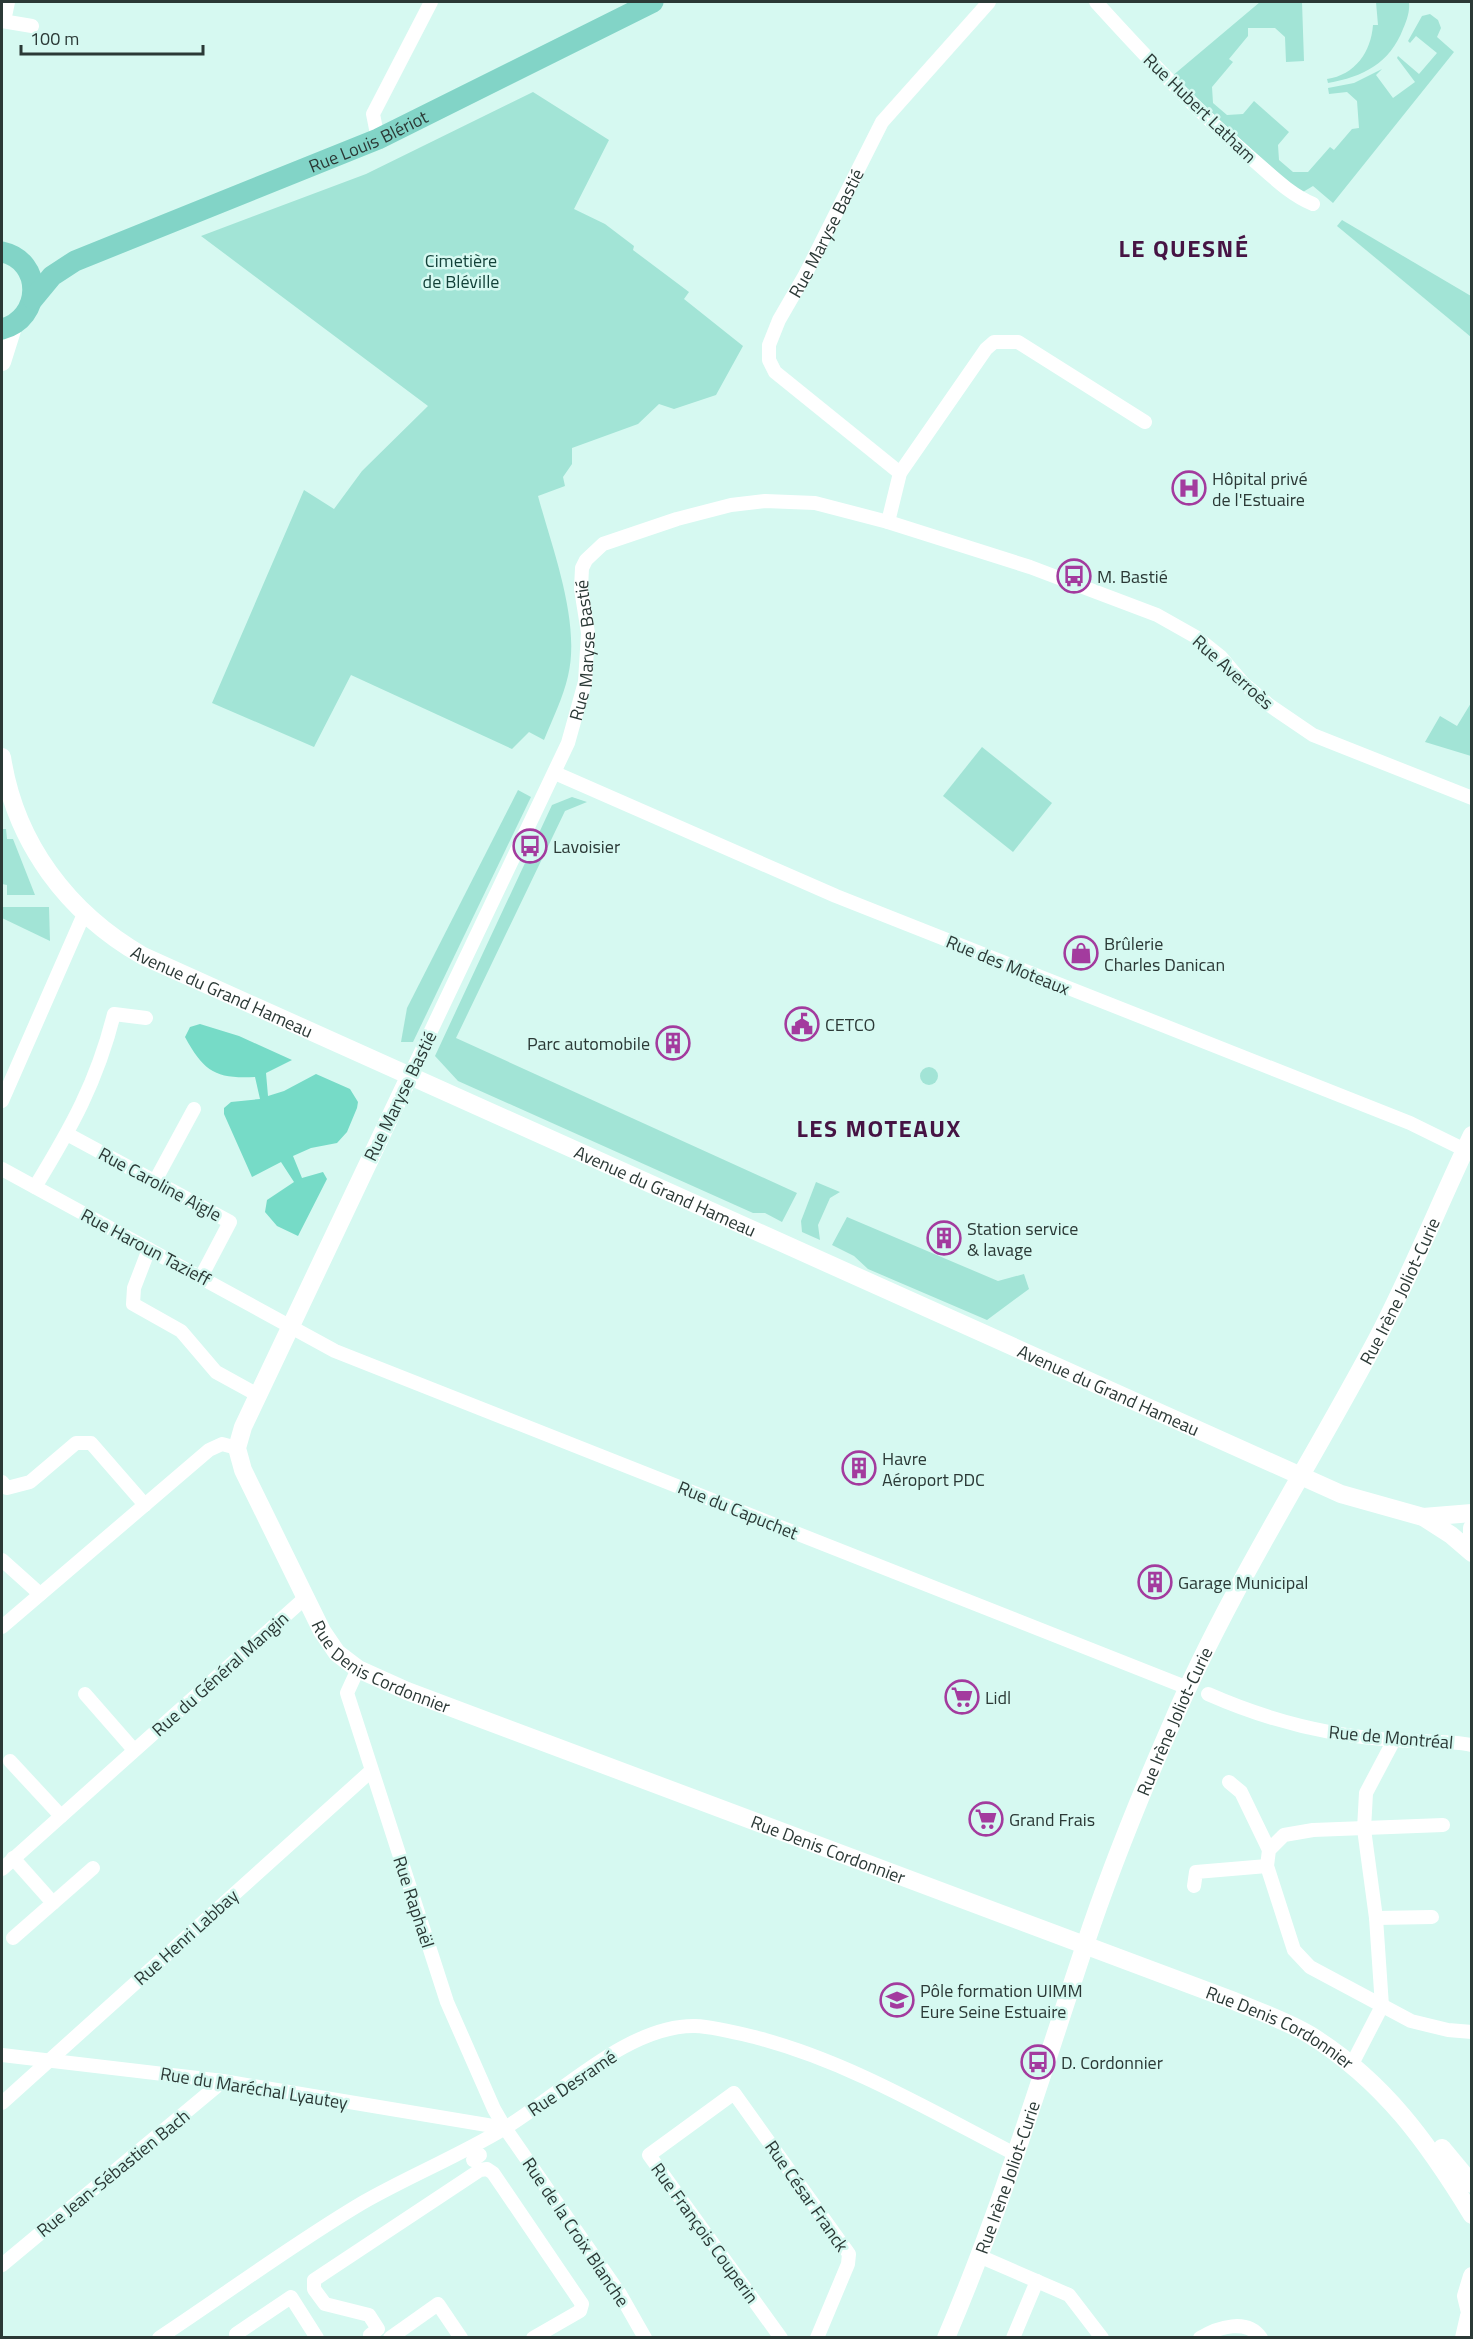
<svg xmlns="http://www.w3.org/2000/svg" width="1473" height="2339" font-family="'Titillium Web',sans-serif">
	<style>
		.green { fill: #a2e4d6 }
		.water { fill: #76dbc7 }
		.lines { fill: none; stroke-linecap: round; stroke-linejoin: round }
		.street { stroke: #fff; stroke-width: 14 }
		.secondary { stroke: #fff; stroke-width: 18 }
		.primary { stroke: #82d4c7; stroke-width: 21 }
		.labels { text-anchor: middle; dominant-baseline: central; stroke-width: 5; stroke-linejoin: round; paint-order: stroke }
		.street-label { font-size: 18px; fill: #2b3936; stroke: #d6f9f1 }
		.park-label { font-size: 18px; fill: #134139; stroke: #d6f9f1 }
		.poi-label { font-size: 18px; fill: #2b3936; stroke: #d6f9f1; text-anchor: start }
		.district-label { font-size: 24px; font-weight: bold; letter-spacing: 1.5px; fill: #461444; stroke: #d6f9f1 }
	</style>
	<rect width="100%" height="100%" fill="#d6f9f1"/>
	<!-- green -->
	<g class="green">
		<polygon points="1260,2 1302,2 1304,61 1286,62 1285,37 1275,28 1248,28 1248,36 1229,59 1233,62 1212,87 1213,103 1227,115 1243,114 1254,101 1289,132 1278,145 1279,160 1293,172 1308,172 1330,147 1334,150 1352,129 1359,128 1357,101 1347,92 1329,94 1328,88 1354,83 1382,69 1376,75 1393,98 1415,82 1397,58 1398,56 1419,74 1437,53 1416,36 1410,43 1408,41 1422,16 1430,14 1438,20 1441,28 1437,37 1454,52 1333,203 1313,186 1303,192 1297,190 1171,77"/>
		<path d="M 1376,2 L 1409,2 C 1410,11 1407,20 1403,29 C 1390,63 1363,77 1328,83 L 1327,79 C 1355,75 1371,52 1373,25 L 1378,25 Z"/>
		<path d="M 533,92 L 609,140 L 574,209 L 605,224 L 634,246 L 633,250 L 689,292 L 684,299 L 743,346 L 716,395 L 674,409 L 659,404 L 638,424 L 572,448 L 572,464 L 563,477 L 565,486 L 538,496 C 552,548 581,622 568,676 C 563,698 552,720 544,740 L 529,732 L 512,749 L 351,675 L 314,747 L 212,703 L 304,490 L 334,509 L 362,471 L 428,406 L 201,236 L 366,174 Z"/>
		<polygon points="1342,220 1471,296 1471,337 1337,226"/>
		<polygon points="1471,703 1471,756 1425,742 1440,716 1457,726"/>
		<polygon points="982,747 1052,803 1013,852 943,796"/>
		<polygon points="518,790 531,797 413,1042 401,1042 407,1008"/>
		<polygon points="572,797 587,802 565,811 456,1038 797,1193 782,1222 765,1213 753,1213 458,1081 435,1056 552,805"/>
		<polygon points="2,829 6,829 7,839 13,839 35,895 7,895 7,885 2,884"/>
		<polygon points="2,907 49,907 50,941 2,918"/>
		<circle cx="929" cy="1076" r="9"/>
		<polygon points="816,1182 840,1192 830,1198 818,1225 820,1240 802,1232 801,1221"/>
		<polygon points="847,1217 998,1281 1024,1274 1029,1289 987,1320 868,1269 854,1256 832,1245"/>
	</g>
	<!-- water -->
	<path class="water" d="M 200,1024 L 239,1036 L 292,1060 L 266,1073 L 268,1096 L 284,1091 L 316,1074 L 350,1089 L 358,1102 L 357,1108 L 347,1132 L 337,1143 L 311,1148 L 293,1156 L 302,1178 L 323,1172 L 327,1179 L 298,1236 L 277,1226 L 265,1212 L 267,1200 L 294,1182 L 281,1162 L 252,1177 L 224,1114 L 224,1108 L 231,1102 L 260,1099 L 255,1077 C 216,1079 204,1072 185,1037 L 190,1027 Z"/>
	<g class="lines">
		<!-- street -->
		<g class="street">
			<path d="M 1096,2 C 1146,57 1195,109 1251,158 C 1271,175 1289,194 1313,204"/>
			<polyline points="2,21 32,26"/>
			<polyline points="4,21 8,2"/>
			<polyline points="378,139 373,114 431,2"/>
			<path id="s1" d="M 900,473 L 775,372 L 769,360 L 769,345 L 779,320 L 805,275 L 882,122 L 989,2"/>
			<polyline points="888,522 900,473 986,349 994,342 1018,342 1145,422"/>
			<polyline points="555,773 836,896 1410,1123 1465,1150"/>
			<path id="s2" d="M 409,1077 L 568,743 L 585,682 L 588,633 L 581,589 L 582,568 L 586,560 L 603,544 L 677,519 L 731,505 L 765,501 L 815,503 L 888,522 L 1030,567 L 1157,615 L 1196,637 L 1221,657 L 1243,683 L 1269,705 L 1313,735 L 1472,798"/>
			<polyline points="2,1101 84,914"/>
			<polyline points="67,1134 230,1222 201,1277"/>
			<polyline points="2,1169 335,1351 1188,1688"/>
			<polyline points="155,1181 194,1109"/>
			<path d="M 35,1187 C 71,1128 97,1082 114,1014 L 146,1018"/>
			<polyline points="149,1249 134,1288 133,1304 181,1331 216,1372 258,1395"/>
			<polyline points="2,1482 7,1488 30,1482 76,1443 91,1443 145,1505"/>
			<polyline points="2,1560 40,1594"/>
			<polyline points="2,1627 209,1450 222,1444 237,1448"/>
			<polyline points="358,1669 347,1693 447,2002 494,2109 505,2128 620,2294 645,2338"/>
			<polyline points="85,1694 134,1750"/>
			<path d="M 1208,1694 C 1267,1720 1329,1736 1394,1740 C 1420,1742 1445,1740 1472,1745"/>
			<polyline points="10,1761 61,1816"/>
			<polyline points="1229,1782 1241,1792 1269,1850"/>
			<polyline points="1443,1825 1313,1830 1284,1835 1269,1850 1267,1866 1294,1950 1310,1967 1411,2021 1448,2030 1472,2032"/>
			<polyline points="13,1858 53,1903"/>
			<polyline points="2,1869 305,1598"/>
			<polyline points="1194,1886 1196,1872 1267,1866"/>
			<polyline points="1376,1918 1432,1917"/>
			<polyline points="13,1938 93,1868"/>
			<polyline points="2,2055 223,2081 505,2128"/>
			<polyline points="1352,2064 1382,2006 1376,1918 1364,1829 1366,1793 1394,1740"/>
			<polyline points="2,2103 371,1771"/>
			<polyline points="473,2160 480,2155"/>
			<polyline points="979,2256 1069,2295 1102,2338"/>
			<polyline points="2,2265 223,2081"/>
			<polyline points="236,2334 291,2297 317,2338"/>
			<polyline points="370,2335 378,2329 369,2315 325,2304 314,2289 314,2280 480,2170 487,2169 493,2173 582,2304 580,2311 533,2338"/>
			<path d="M 159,2338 C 227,2293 293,2244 362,2203 C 409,2176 459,2156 505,2128 C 561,2094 628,2025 695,2026 C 716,2027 738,2033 758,2038 C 849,2062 931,2111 1015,2154"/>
			<polyline points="390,2338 438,2304 461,2338"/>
			<polyline points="781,2338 649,2155 734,2093 849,2254 848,2264 817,2338"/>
			<polyline points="1013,2338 1037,2281"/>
			<path d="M 1200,2338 C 1218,2327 1247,2318 1261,2338"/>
		</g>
		<!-- secondary -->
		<g class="secondary">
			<polyline points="2,362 14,324"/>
			<path id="s3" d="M 2,757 C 15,843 68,913 143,956 L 1341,1494 L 1423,1517 L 1451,1535 L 1472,1553"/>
			<path id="s4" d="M 409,1077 L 243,1427 L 237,1448 L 243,1470 L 322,1631 L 337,1653 L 358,1669 L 407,1691 L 1234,2001 C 1260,2012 1287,2021 1310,2035 C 1384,2081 1428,2143 1472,2215"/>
			<polyline points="1423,1517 1472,1513"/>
			<polyline points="1472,1528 1472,1549"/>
			<polyline points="1442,2148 1472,2184"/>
			<polyline points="1472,2276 1466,2296 1472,2321"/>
			<path id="s5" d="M 946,2338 C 1001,2210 1041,2076 1085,1945 C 1110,1870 1140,1796 1172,1723 C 1229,1590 1309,1467 1377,1339 C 1412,1272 1440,1202 1472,1135"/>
			<polyline points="1464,2338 1469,2316"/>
		</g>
		<!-- primary -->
		<g class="primary">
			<path d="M 2,252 C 44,261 42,319 2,329"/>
			<path id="s6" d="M 33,299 L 52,276 L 75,261 L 378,139 L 653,2"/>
		</g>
	</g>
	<!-- icons -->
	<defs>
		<g id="hospital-ring" transform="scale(1.725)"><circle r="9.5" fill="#d6f9f1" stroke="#a33b9e" stroke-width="1.5"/><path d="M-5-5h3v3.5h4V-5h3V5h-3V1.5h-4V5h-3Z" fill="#a33b9e"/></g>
		<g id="bus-ring" transform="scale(1.725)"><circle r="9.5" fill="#d6f9f1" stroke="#a33b9e" stroke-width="1.5"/><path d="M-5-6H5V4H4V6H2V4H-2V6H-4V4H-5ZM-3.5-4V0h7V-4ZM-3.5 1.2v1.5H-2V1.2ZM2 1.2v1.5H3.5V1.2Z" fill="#a33b9e"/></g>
		<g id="shop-ring" transform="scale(1.725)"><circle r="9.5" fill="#d6f9f1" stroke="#a33b9e" stroke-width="1.5"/><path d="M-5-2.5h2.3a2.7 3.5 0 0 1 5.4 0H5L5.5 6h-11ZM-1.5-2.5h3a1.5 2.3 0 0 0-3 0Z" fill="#a33b9e"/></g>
		<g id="civic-ring" transform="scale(1.725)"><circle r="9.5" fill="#d6f9f1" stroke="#a33b9e" stroke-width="1.5"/><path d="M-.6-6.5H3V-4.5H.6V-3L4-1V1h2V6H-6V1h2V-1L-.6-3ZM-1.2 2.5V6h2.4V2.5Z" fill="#a33b9e"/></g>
		<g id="building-ring" transform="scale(1.725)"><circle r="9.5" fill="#d6f9f1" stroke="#a33b9e" stroke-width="1.5"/><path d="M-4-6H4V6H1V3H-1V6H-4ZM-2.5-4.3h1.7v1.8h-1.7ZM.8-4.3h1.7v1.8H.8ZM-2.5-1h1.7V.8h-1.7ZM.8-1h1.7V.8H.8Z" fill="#a33b9e"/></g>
		<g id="supermarket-ring" transform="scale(1.725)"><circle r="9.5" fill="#d6f9f1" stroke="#a33b9e" stroke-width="1.5"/><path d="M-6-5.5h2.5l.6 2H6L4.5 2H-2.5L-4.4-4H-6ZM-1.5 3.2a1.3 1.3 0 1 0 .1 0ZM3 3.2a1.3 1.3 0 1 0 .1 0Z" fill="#a33b9e"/></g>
		<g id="school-ring" transform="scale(1.725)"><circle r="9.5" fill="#d6f9f1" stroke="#a33b9e" stroke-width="1.5"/><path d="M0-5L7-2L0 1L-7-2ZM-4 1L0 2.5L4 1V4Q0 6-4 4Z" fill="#a33b9e"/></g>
	</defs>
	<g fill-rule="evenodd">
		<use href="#hospital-ring" x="1189" y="488"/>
		<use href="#bus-ring" x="1074" y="576"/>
		<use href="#bus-ring" x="530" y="846"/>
		<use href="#shop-ring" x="1081" y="953"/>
		<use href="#civic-ring" x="802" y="1024"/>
		<use href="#building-ring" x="673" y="1043"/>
		<use href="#building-ring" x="944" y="1238"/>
		<use href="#building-ring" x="859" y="1468"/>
		<use href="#building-ring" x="1155" y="1582"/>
		<use href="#supermarket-ring" x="962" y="1697"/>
		<use href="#supermarket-ring" x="986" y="1819"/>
		<use href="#school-ring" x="897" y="2000"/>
		<use href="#bus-ring" x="1038" y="2062"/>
	</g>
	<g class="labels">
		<!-- street labels -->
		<g class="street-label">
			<text transform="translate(1200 108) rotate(44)">Rue Hubert Latham</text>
			<text stroke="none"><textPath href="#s6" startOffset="374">Rue Louis Blériot</textPath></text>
			<text stroke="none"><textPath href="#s1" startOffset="315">Rue Maryse Bastié</textPath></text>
			<text stroke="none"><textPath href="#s2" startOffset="465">Rue Maryse Bastié</textPath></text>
			<text transform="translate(1233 672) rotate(42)">Rue Averroès</text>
			<text transform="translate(1008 965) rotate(22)">Rue des Moteaux</text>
			<text stroke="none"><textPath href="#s3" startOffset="339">Avenue du Grand Hameau</textPath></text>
			<text transform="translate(400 1096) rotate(-64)">Rue Maryse Bastié</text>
			<text transform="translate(160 1184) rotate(28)">Rue Caroline Aigle</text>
			<text stroke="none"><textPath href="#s3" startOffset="825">Avenue du Grand Hameau</textPath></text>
			<text transform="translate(146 1247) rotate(28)">Rue Haroun Tazieff</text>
			<text stroke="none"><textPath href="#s5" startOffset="1144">Rue Irène Joliot-Curie</textPath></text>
			<text stroke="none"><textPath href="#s3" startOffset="1311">Avenue du Grand Hameau</textPath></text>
			<text transform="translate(738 1510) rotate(22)">Rue du Capuchet</text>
			<text stroke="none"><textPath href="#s4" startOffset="682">Rue Denis Cordonnier</textPath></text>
			<text transform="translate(220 1674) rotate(-42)">Rue du Général Mangin</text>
			<text stroke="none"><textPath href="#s5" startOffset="658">Rue Irène Joliot-Curie</textPath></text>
			<text transform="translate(1391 1737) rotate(5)">Rue de Montréal</text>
			<text stroke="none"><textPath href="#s4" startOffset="1168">Rue Denis Cordonnier</textPath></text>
			<text transform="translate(414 1902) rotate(72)">Rue Raphaël</text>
			<text transform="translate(186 1937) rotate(-42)">Rue Henri Labbay</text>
			<text stroke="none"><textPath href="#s4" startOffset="1654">Rue Denis Cordonnier</textPath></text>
			<text transform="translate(572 2083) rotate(-34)">Rue Desramé</text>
			<text transform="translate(254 2088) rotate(9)">Rue du Maréchal Lyautey</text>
			<text transform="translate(113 2173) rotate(-39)">Rue Jean-Sébastien Bach</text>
			<text stroke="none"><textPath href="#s5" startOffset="172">Rue Irène Joliot-Curie</textPath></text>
			<text transform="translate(807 2196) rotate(55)">Rue César Franck</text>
			<text transform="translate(576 2232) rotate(56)">Rue de la Croix Blanche</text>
			<text transform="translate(705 2233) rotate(54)">Rue François Couperin</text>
		</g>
		<!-- park labels -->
		<g class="park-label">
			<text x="461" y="260">Cimetière<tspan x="461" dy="21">de Bléville</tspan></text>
		</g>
		<!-- poi labels -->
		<g class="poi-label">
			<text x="1212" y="478">Hôpital privé<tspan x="1212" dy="21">de l'Estuaire</tspan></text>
			<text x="1097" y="576">M. Bastié</text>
			<text x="553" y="846">Lavoisier</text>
			<text x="1104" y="943">Brûlerie<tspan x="1104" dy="21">Charles Danican</tspan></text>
			<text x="825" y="1024">CETCO</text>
			<text x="650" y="1043" text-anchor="end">Parc automobile</text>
			<text x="967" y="1228">Station service<tspan x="967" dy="21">&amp; lavage</tspan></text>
			<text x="882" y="1458">Havre<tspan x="882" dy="21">Aéroport PDC</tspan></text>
			<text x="1178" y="1582">Garage Municipal</text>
			<text x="985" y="1697">Lidl</text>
			<text x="1009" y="1819">Grand Frais</text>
			<text x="920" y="1990">Pôle formation UIMM<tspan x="920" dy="21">Eure Seine Estuaire</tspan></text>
			<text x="1061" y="2062">D. Cordonnier</text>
		</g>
		<!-- district labels -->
		<g class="district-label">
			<text x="1184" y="248">LE QUESNÉ</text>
			<text x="879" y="1128">LES MOTEAUX</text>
		</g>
	</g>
	<!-- border -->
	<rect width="1473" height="2339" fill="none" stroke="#2b3936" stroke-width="6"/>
	<!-- scale -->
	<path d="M21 45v9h182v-9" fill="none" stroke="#2b3936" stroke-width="3"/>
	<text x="30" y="45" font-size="18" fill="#2b3936" stroke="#d6f9f1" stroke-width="4.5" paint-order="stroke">100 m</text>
</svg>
